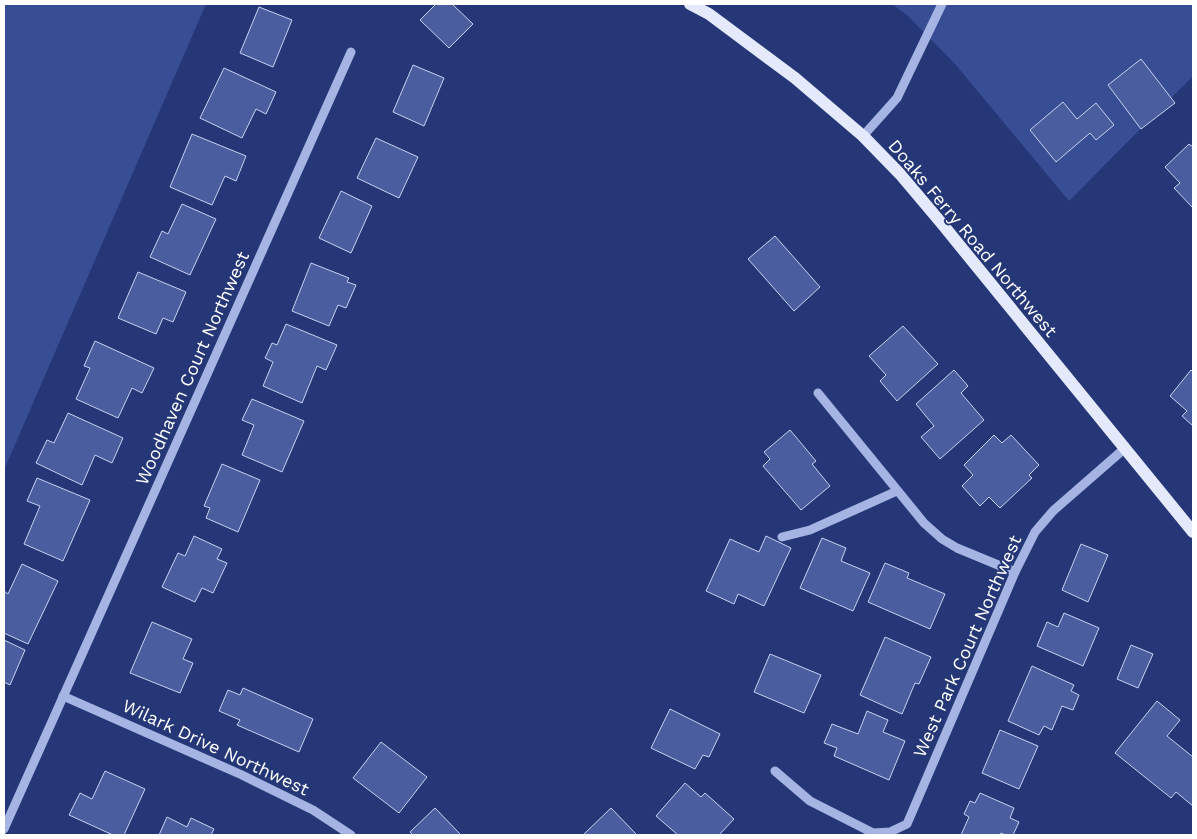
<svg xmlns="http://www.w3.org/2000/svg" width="1197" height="839" font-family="'Work Sans',sans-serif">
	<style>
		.green { fill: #384e94 }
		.building { fill: #495d9f; stroke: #c8d2f2 }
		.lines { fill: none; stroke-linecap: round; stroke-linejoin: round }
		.minor { stroke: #a6b4e3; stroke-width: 9 }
		.major { stroke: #e5e9fc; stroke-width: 12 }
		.labels { text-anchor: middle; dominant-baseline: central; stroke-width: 4; stroke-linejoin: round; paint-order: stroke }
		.street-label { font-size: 18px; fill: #fff; stroke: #253777 }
	</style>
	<rect width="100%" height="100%" fill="#253777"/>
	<!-- green -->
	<g class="green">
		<polygon points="4,4 206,4 4,470"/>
		<polygon points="892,4 1193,4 1193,76 1069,201 955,64 907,15"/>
	</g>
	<!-- building -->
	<g class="building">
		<polygon points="436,4 452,4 473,24 449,48 420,20"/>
		<polygon points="259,7 292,20 273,67 240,53"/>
		<polygon points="1141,59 1175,103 1141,129 1108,85"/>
		<polygon points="413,65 444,78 424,126 393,112"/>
		<polygon points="224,68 276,92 266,114 256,109 242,138 200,118"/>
		<polygon points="1063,102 1077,119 1096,103 1114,125 1096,140 1090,133 1056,162 1030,130"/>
		<polygon points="192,134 246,156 236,181 225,176 212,205 170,187"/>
		<polygon points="376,138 418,157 399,198 357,178"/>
		<polygon points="1189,144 1193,147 1193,208 1174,188 1180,183 1165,167"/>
		<polygon points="341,191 372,206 351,253 319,238"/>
		<polygon points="182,204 216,219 190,275 150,257 162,231 168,234"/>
		<polygon points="775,236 820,287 794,311 748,259"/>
		<polygon points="311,263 349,278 347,282 356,285 346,308 338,305 329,326 292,311"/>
		<polygon points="138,272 186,292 173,322 163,318 156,334 118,318"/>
		<polygon points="286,324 337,345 326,370 317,366 302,403 263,386 273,362 265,358 272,343 277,345"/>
		<polygon points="903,326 938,364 897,401 880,381 886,375 869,356"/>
		<polygon points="95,341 154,368 142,393 132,388 118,418 76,399 90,368 84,366"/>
		<polygon points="954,370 968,386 961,393 984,420 940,459 921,437 934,426 916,404"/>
		<polygon points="1191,370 1193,372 1193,426 1182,416 1187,411 1170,396"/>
		<polygon points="252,399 304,421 282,472 242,455 254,425 242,420"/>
		<polygon points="68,413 123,438 112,463 95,455 82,485 36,463 47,440 54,443"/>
		<polygon points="790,430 816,461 812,464 830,486 801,510 763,466 770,459 764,452"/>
		<polygon points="994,435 1002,443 1011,435 1039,465 1029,475 1032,478 1000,508 989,497 980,506 962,486 973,475 964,465"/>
		<polygon points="222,464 260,480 238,532 206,518 210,508 204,506"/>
		<polygon points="37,478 90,500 63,561 24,544 40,506 27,501"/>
		<polygon points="194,536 222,549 217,559 227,563 213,593 202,588 195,602 162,587 178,553 185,556"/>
		<polygon points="766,536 791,548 764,606 738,594 734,604 706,591 730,539 759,552"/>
		<polygon points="822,538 846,548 841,561 870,573 853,611 800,588"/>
		<polygon points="1081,544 1108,555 1088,602 1062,590"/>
		<polygon points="885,563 909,573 907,578 945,594 930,629 868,602"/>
		<polygon points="22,564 58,581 28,644 4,633 4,591 8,594"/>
		<polygon points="1064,613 1099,628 1083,666 1037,646 1047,622 1058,627"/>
		<polygon points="152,622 192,639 183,659 193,663 180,693 130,673"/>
		<polygon points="885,637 931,657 919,684 915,683 902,714 860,695"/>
		<polygon points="4,640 25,650 10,685 4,682"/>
		<polygon points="1131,645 1153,654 1138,688 1117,679"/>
		<polygon points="770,654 821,675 804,713 754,692"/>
		<polygon points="1032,666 1074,685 1071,691 1079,695 1073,710 1062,706 1052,730 1044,726 1039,735 1008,721"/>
		<polygon points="243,688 313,719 299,752 237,725 240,720 219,711 228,690 240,695"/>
		<polygon points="1157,701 1180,720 1167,736 1193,757 1193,806 1176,792 1171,798 1115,753"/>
		<polygon points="670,709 720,734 709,757 703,755 695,769 651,748"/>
		<polygon points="867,711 888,720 883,732 905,741 889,780 834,756 837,748 824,743 832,724 858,734"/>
		<polygon points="1000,730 1038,746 1019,789 982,773"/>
		<polygon points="381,742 427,777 399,813 353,778"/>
		<polygon points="105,771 145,789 124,835 113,835 69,815 80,793 92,799"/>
		<polygon points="685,783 701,797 705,793 734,819 719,835 678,835 656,816"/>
		<polygon points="980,793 1014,808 1010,818 1019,822 1013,835 1005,835 1001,833 1000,835 961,835 969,817 964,814 970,801 975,803"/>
		<polygon points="435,808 461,835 413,835 410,832"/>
		<polygon points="611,808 637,835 583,835"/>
		<polygon points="167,817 187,827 191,818 214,829 211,835 159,835"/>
	</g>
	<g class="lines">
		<!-- minor -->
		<g class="minor">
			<polyline points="863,136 897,98 942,4"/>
			<polyline points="818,393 924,523 942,539 957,548 1015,572"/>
			<polyline points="782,537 810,530 897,491"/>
			<polyline points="63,696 242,775 313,810 351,835"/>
			<polyline points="775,771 810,801 873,833 890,832 907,824 1015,572 1035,532 1053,511 1124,449"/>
			<polyline points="4,829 351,52"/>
		</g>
		<!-- major -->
		<polyline class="major" points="690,4 709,14 795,78 863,136 900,174 943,225 1193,532"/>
	</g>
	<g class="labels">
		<!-- street labels -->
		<g class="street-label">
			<text transform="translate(973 238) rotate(50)">Doaks Ferry Road Northwest</text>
			<text transform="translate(192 368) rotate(-66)">Woodhaven Court Northwest</text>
			<text transform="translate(967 646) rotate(-66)">West Park Court Northwest</text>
			<text transform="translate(216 747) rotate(25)">Wilark Drive Northwest</text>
		</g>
	</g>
	<!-- border -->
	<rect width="1197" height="839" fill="none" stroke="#ffffff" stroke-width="10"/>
</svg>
